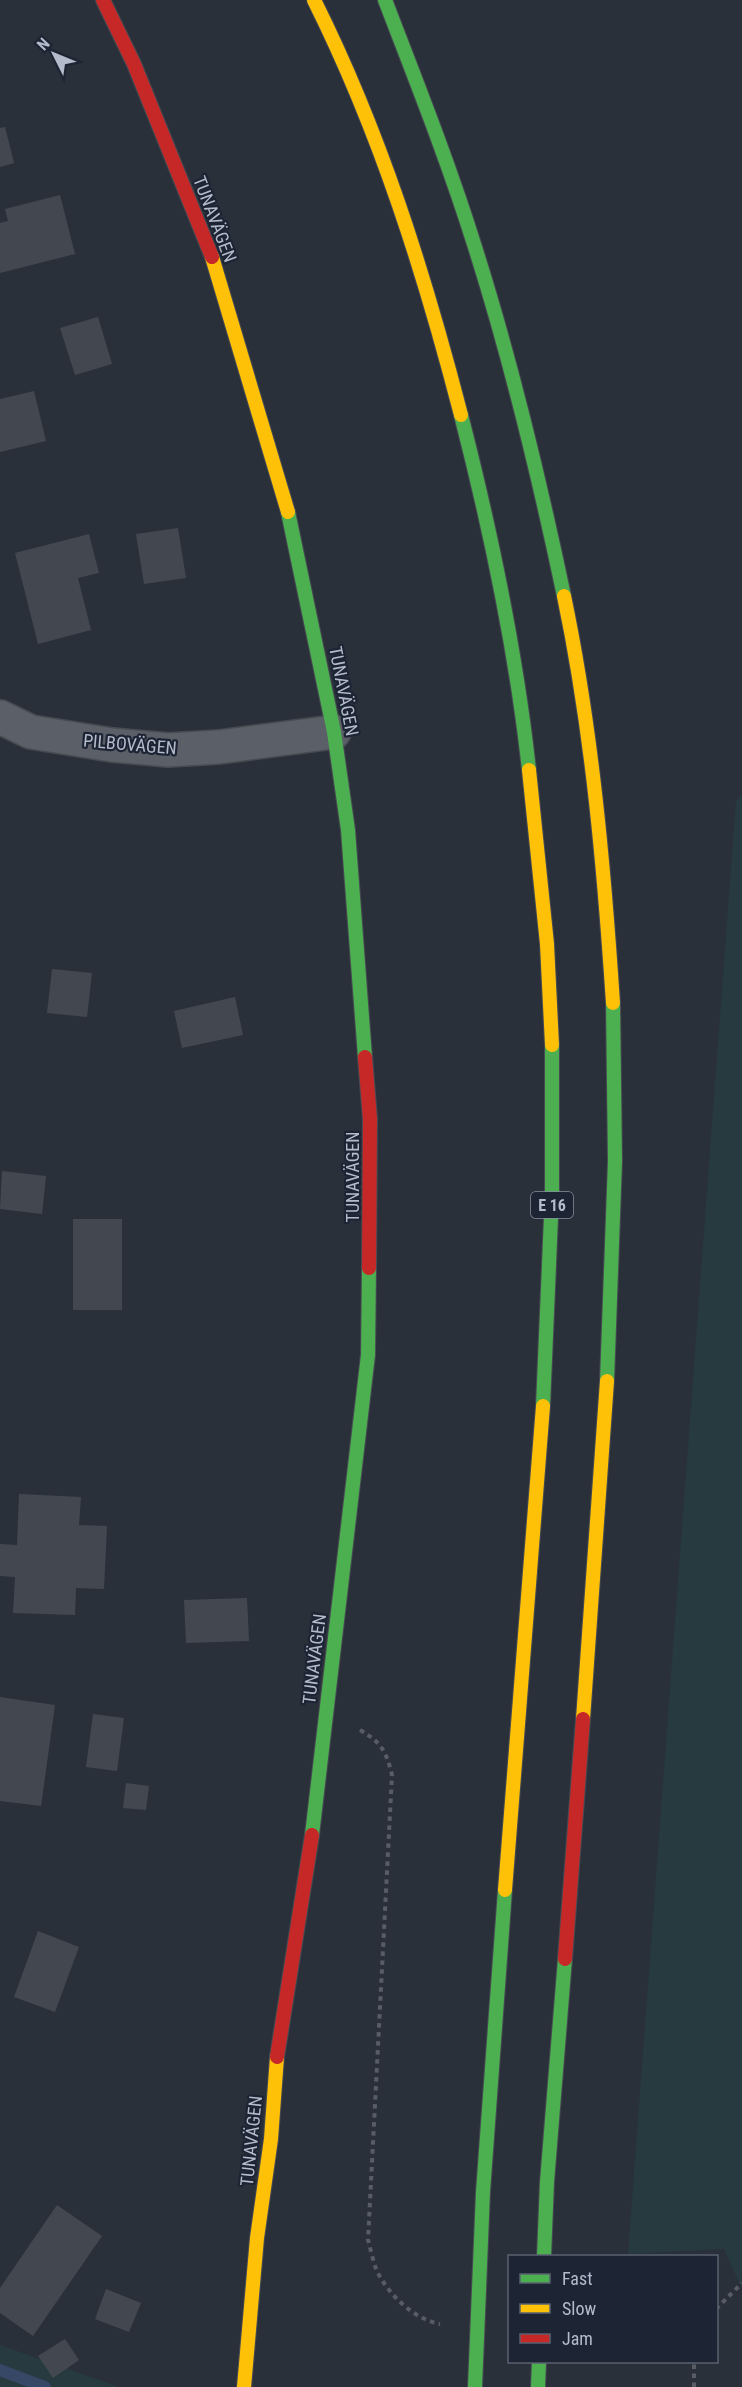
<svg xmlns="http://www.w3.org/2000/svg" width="742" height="2387" font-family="'Roboto Condensed',sans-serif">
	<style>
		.green { fill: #263a40 }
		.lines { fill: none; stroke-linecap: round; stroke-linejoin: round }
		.stream { stroke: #374867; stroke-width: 12 }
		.building { fill: #434850 }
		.street-casing { stroke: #474b52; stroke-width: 36 }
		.fast-casing { stroke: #474b52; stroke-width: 16 }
		.slow-casing { stroke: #474b52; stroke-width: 16 }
		.jam-casing { stroke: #474b52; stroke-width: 16 }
		.path { stroke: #585d65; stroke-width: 4; stroke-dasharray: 4.5 4.5; stroke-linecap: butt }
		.street { stroke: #5b5f67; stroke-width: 33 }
		.fast { stroke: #4caf50; stroke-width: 14 }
		.slow { stroke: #ffc107; stroke-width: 14 }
		.jam { stroke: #c62828; stroke-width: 14 }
		.labels { text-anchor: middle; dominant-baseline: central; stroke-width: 4.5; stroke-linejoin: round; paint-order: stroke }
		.shield { fill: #1d2535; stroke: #878e9e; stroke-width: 1.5 }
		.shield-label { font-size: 16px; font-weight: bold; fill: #b4bbcb }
		.street-label { font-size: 18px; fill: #b4bbcb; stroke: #1d2535 }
	</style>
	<rect width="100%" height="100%" fill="#2a303a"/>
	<!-- green -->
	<g class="green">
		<polygon points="742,795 742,2289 724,2249 628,2254 736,801"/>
		<polygon points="0,2345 119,2387 0,2387"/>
	</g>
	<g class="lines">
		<!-- stream -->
		<polyline class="stream" points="0,2370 45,2387"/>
	</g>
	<!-- building -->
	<g class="building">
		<polygon points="5,127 14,163 0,167 0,128"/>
		<polygon points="60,195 75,254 0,273 0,223 8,221 5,209"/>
		<polygon points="98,317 112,364 75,375 60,328"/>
		<polygon points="34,391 46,441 0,452 0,399"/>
		<polygon points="178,528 186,578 144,584 136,534"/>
		<polygon points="89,534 99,573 78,578 91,630 38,644 15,553"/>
		<polygon points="52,969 92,973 87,1017 47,1013"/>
		<polygon points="235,997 243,1035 182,1048 174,1011"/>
		<polygon points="2,1171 46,1176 42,1214 0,1209"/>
		<rect x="73" y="1219" width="49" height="91"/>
		<polygon points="19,1494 81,1497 79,1525 107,1526 104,1589 76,1588 75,1615 13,1613 15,1577 0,1576 0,1544 17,1545"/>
		<polygon points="247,1598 249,1641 186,1643 184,1600"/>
		<polygon points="0,1697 55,1705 41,1806 0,1801"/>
		<polygon points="93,1714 124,1718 117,1771 86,1767"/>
		<polygon points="126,1783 149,1786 146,1810 123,1808"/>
		<polygon points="38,1931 79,1947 55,2012 14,1997"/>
		<polygon points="57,2205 102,2236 33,2336 0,2313 0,2288"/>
		<polygon points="106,2289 141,2303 129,2332 95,2319"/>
		<polygon points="65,2339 79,2360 53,2378 38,2356"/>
	</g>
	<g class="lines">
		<!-- street casing -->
		<g class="street-casing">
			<polyline id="street" points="0,717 31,732 112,745 168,750 219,747 334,732"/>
		</g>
		<!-- fast casing -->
		<g class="fast-casing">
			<g id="fast">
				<path d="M 385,0 C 416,81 448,161 474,244 C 511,360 539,477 564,596"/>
				<path d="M 461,415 C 491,532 516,650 529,770"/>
				<polyline points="288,512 334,732 348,830 365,1057"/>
				<polyline points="607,1381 615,1161 613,1003"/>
				<polyline points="543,1406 552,1194 552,1045"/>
				<polyline points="312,1835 368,1355 369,1268"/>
				<polyline points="544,2256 547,2182 565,1959"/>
				<polyline points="475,2387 483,2192 505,1890"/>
				<polyline points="538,2387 539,2362"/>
			</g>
		</g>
		<!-- slow casing -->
		<g class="slow-casing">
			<g id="slow">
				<path d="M 314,0 C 380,132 424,272 461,415"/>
				<polyline points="212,257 288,512"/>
				<path d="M 564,596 C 592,730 604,867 613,1003"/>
				<polyline points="529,770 547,944 552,1045"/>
				<polyline points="583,1719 607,1381"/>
				<polyline points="505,1890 543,1406"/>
				<polyline points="244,2387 257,2238 271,2139 277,2057"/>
			</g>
		</g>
		<!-- jam casing -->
		<g class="jam-casing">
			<g id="jam">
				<polyline points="103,0 134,64 212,257"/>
				<polyline points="365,1057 370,1119 369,1268"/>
				<polyline points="565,1959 583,1719"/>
				<polyline points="277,2057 312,1835"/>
			</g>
		</g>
		<!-- path -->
		<g class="path">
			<path d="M 360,1730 C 382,1743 386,1751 392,1775 L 368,2240 C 371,2250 373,2263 378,2273 C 390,2296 414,2319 440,2324"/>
			<polyline points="716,2309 742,2283"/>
			<polyline points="694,2387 694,2362"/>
		</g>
		<!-- street -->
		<use href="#street" class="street"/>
		<!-- fast -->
		<use href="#fast" class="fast"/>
		<!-- slow -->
		<use href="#slow" class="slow"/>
		<!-- jam -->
		<use href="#jam" class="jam"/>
	</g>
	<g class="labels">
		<!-- shield labels -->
		<rect class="shield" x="531" y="1192" width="42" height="26" rx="4.5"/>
		<g class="shield-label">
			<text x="552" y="1205">E 16</text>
		</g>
		<!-- street labels -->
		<g class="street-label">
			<text transform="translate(215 219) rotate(69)">TUNAVÄGEN</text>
			<text transform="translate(344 691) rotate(79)">TUNAVÄGEN</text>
			<text transform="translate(130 744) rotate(5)">PILBOVÄGEN</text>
			<text transform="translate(352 1177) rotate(-90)">TUNAVÄGEN</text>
			<text transform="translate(314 1659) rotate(-83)">TUNAVÄGEN</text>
			<text transform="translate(251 2141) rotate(-84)">TUNAVÄGEN</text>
		</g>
	</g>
	<!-- legend -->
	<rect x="508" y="2255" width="210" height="108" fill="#1d2535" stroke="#596171" stroke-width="1.5"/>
	<rect x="520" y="2274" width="30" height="9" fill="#4caf50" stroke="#596171" stroke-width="1.5"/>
	<text x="562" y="2285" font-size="18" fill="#b4bbcb">Fast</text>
	<rect x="520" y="2304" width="30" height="9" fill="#ffc107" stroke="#596171" stroke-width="1.5"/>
	<text x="562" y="2315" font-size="18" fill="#b4bbcb">Slow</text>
	<rect x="520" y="2334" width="30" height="9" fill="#c62828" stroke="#596171" stroke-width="1.5"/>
	<text x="562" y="2345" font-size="18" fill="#b4bbcb">Jam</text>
	<!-- north arrow -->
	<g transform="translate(54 54) rotate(313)" stroke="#1d2535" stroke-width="4.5" paint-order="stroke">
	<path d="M0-4.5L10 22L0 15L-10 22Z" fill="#b4bbcb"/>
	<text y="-9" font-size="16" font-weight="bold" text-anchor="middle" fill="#b4bbcb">N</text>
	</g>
</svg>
